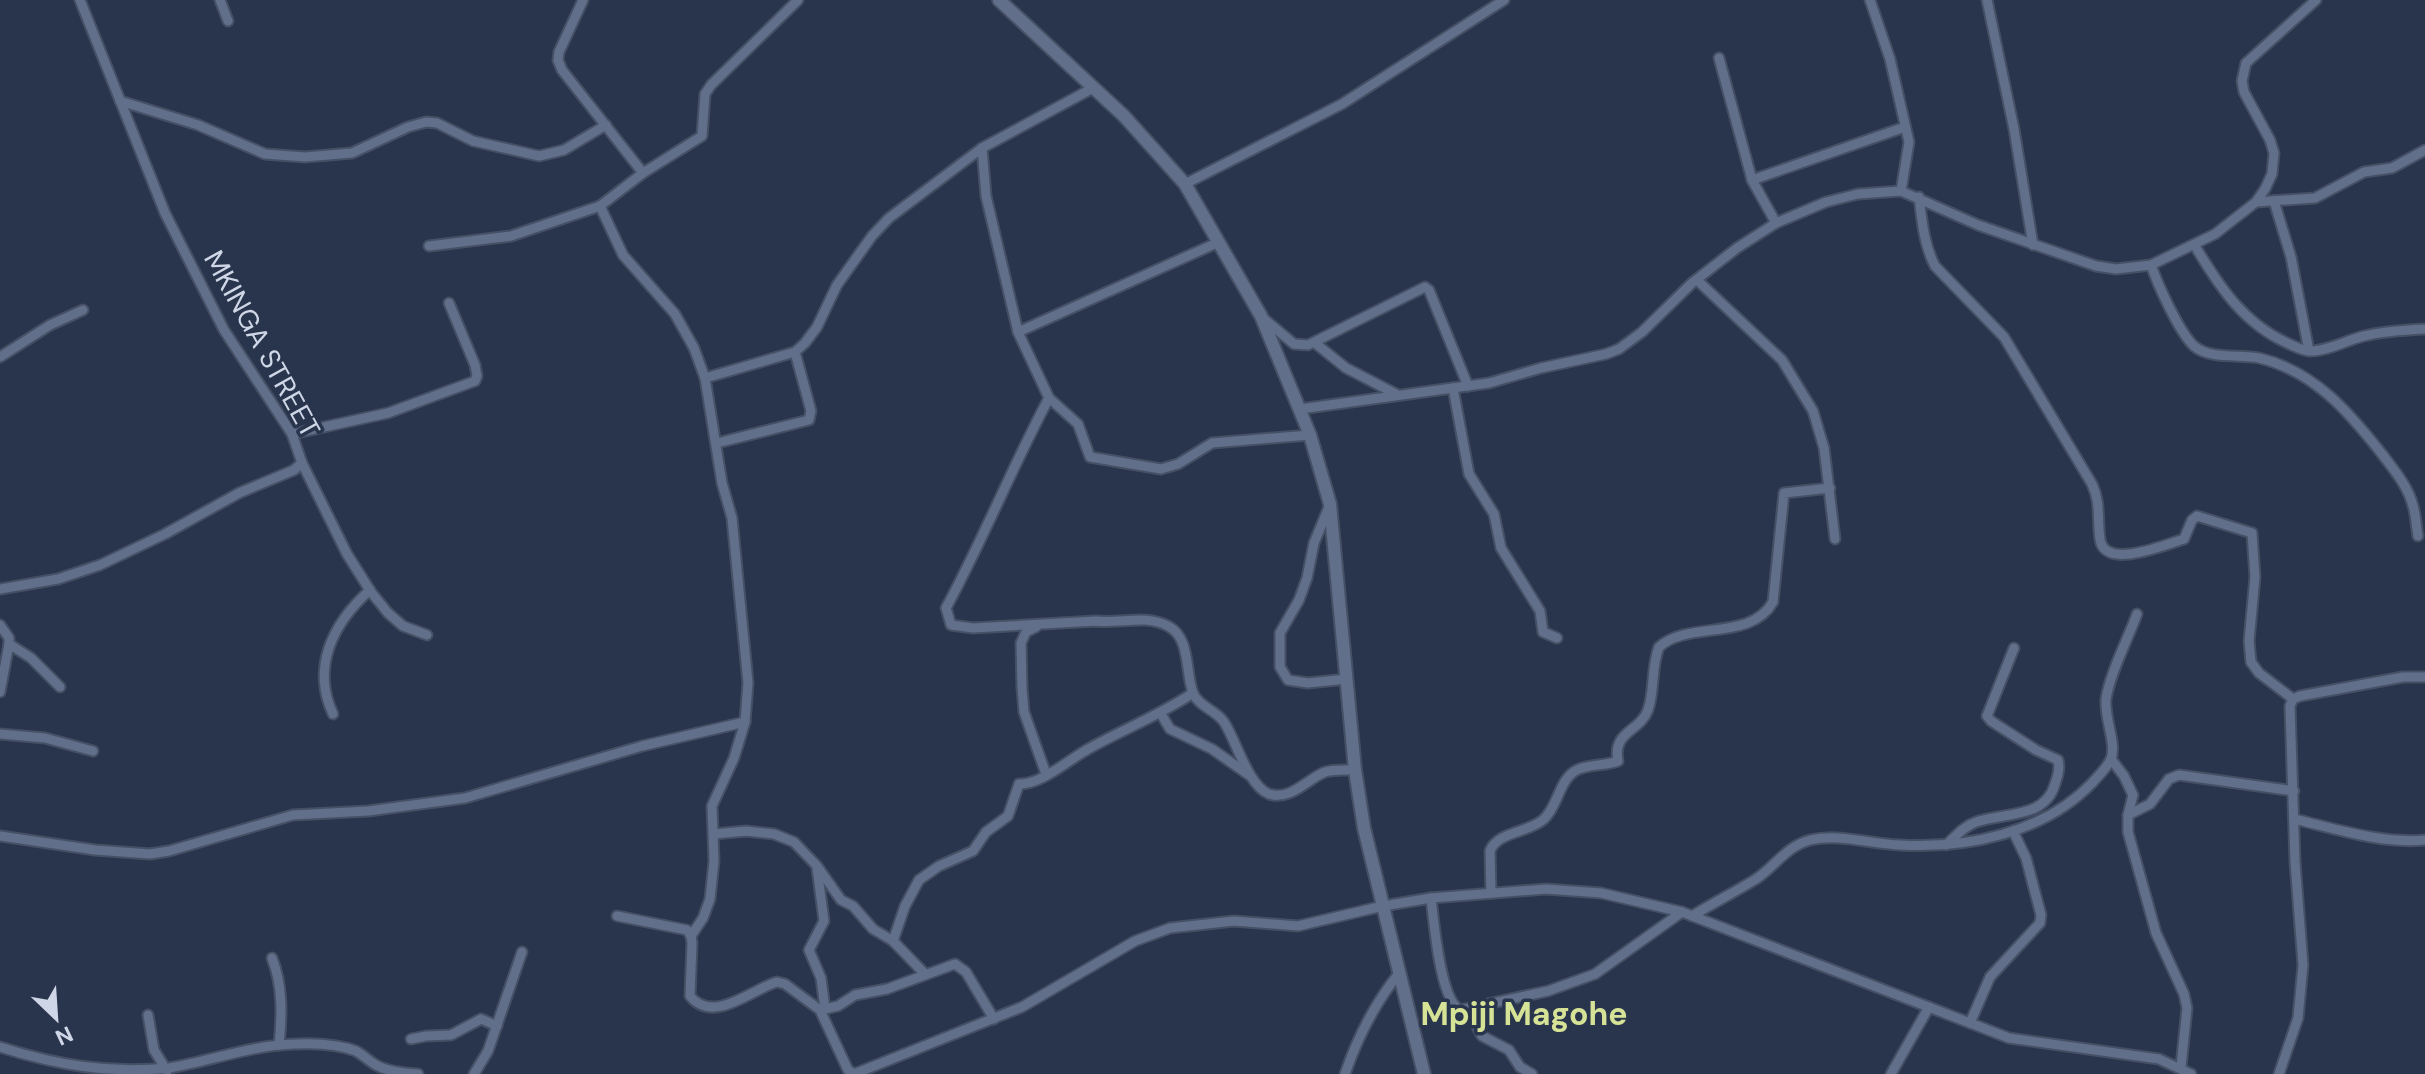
<svg xmlns="http://www.w3.org/2000/svg" width="2425" height="1074" font-family="'DM Sans',sans-serif">
	<style>
		.lines { fill: none; stroke-linecap: round; stroke-linejoin: round }
		.minor-casing { stroke: #465065; stroke-width: 13 }
		.tertiary-casing { stroke: #465065; stroke-width: 16 }
		.minor { stroke: #616f8b; stroke-width: 9 }
		.tertiary { stroke: #616f8b; stroke-width: 12 }
		.labels { text-anchor: middle; dominant-baseline: central; stroke-width: 7; stroke-linejoin: round; paint-order: stroke }
		.street-label { font-size: 28px; fill: #cfd7e7; stroke: #29344d }
		.quarter-label { font-size: 32px; font-weight: bold; fill: #d6e295; stroke: #29344d }
	</style>
	<rect width="100%" height="100%" fill="#29344d"/>
	<g class="lines">
		<!-- minor casing -->
		<g class="minor-casing">
			<g id="minor">
				<polyline points="80,0 165,213 224,330 292,434 302,463 347,554 371,592 388,613 403,626 427,635"/>
				<polyline points="220,0 228,21"/>
				<polyline points="583,0 559,52 558,60 562,70 643,173"/>
				<polyline points="1870,0 1890,59 1909,142 1901,191"/>
				<polyline points="1987,0 2014,129 2033,245"/>
				<polyline points="1719,58 1752,180 1776,223"/>
				<polyline points="120,101 198,125 265,154 305,157 352,153 408,127 426,122 437,123 473,141 539,156 564,150 606,125"/>
				<polyline points="982,148 986,196 1018,332 1049,398 1078,424 1090,457 1161,469 1178,464 1212,443 1310,435"/>
				<polyline points="1752,180 1905,127"/>
				<polyline points="1185,184 1342,104 1504,0"/>
				<path d="M 1919,197 C 1922,221 1924,245 1935,266 L 2004,337 L 2092,484 C 2101,503 2097,519 2100,539 C 2104,571 2167,544 2184,539 L 2192,520 L 2197,516 L 2252,533 L 2255,577 L 2249,641 L 2251,662 L 2259,673 L 2293,699"/>
				<polyline points="2274,201 2291,257 2309,351"/>
				<polyline points="2256,202 2315,198 2364,172 2392,168 2425,150"/>
				<polyline points="429,246 511,236 600,206"/>
				<path d="M 2195,246 C 2219,286 2243,323 2287,343 C 2294,346 2303,351 2310,351 C 2328,351 2347,340 2364,336 C 2384,331 2404,330 2425,329"/>
				<path d="M 2151,265 C 2158,285 2179,332 2194,346 C 2210,360 2240,354 2259,358 C 2314,371 2349,412 2382,454 C 2394,470 2408,486 2413,506 C 2416,515 2416,526 2418,536"/>
				<polyline points="1697,280 1782,360 1813,411 1824,448 1835,539"/>
				<polyline points="1263,318 1294,344 1308,345 1425,287 1429,290 1468,386"/>
				<polyline points="1018,332 1219,242"/>
				<polyline points="1315,343 1346,368 1396,394"/>
				<polyline points="0,357 50,325 83,310"/>
				<polyline points="705,378 795,352 805,343 817,327 837,285 872,236 889,218 982,148 1093,88"/>
				<polyline points="1453,388 1469,474 1494,514 1501,548 1540,611 1543,632 1557,638"/>
				<path d="M 1049,398 C 1012,467 983,540 946,608 L 951,625 L 973,628 L 1096,621 C 1121,624 1145,614 1168,626 C 1191,638 1185,672 1193,693 C 1199,707 1216,710 1224,722 C 1236,740 1248,786 1269,794 C 1291,801 1307,779 1325,772 C 1334,769 1345,770 1355,770"/>
				<polyline points="1300,409 1489,383 1541,368 1606,354 1619,349 1642,332 1692,283 1737,248 1776,223 1826,202 1858,194 1901,191 1978,225 2096,266 2116,269 2151,265 2215,234 2256,202 2265,189 2272,174 2274,153 2270,140 2244,92 2242,81 2246,63 2316,0"/>
				<polyline points="292,434 388,413 475,381 477,376 475,365 449,303"/>
				<polyline points="717,443 809,420 811,411 795,352"/>
				<polyline points="1329,507 1314,543 1307,578 1299,600 1280,633 1280,667 1288,680 1308,683 1347,679"/>
				<polyline points="0,589 58,579 100,565 165,534 239,493 294,470 302,463"/>
				<polyline points="0,625 9,638 9,644 0,692"/>
				<polyline points="1036,627 1026,632 1021,643 1022,688 1024,712 1046,774"/>
				<polyline points="9,644 31,658 60,687"/>
				<path d="M 333,714 C 311,667 333,623 370,590"/>
				<polyline points="1161,714 1170,729 1212,749 1249,775"/>
				<polyline points="0,734 45,738 93,751"/>
				<polyline points="2111,759 2124,776 2133,795 2128,815 2128,832 2156,933 2184,994 2187,1008 2181,1067"/>
				<polyline points="2128,815 2150,804 2169,779 2179,775 2294,791"/>
				<path d="M 2294,819 C 2336,829 2382,844 2425,840"/>
				<polyline points="714,834 746,831 774,834 794,842 817,866 841,900 853,906 873,929 893,941 925,974"/>
				<polyline points="0,836 95,850 150,854 169,851 293,815 368,811 465,798 642,746 745,722"/>
				<path d="M 1946,845 C 1955,837 1964,826 1976,822 C 2005,812 2045,819 2055,784 C 2058,775 2060,769 2058,760 L 2036,750 L 1991,721 L 1987,716 L 2014,648"/>
				<polyline points="817,868 824,921 809,950 821,978 825,1009"/>
				<path d="M 1491,893 L 1490,851 C 1498,831 1529,833 1544,819 C 1558,806 1559,781 1575,771 C 1586,764 1606,766 1618,761 C 1612,731 1640,732 1648,710 C 1655,690 1651,667 1659,647 C 1689,620 1750,642 1773,602 L 1784,493 L 1830,488"/>
				<path d="M 1431,898 C 1434,922 1440,1000 1460,1010 L 1548,991 L 1595,974 L 1682,912"/>
				<path d="M 617,916 L 687,930 L 691,936 L 692,943 L 690,996 C 713,1025 752,989 777,982 L 785,984 L 820,1010 L 848,1070 L 854,1074 L 1022,1007 L 1135,941 L 1170,928 L 1234,921 L 1298,926 L 1383,906 L 1431,898 L 1546,889 L 1601,893 L 1682,912 L 2009,1038 L 2159,1059 L 2191,1074"/>
				<path d="M 1692,916 C 1713,903 1735,892 1756,879 C 1774,867 1787,846 1810,840 C 1839,833 1870,844 1900,845 C 1966,849 2044,833 2092,783 C 2098,776 2107,768 2111,759 C 2117,744 2104,718 2106,699 C 2110,673 2128,639 2137,614"/>
				<polyline points="691,936 703,918 710,899 714,861 712,806 734,758 745,722 748,683 732,518 722,483 705,378 694,348 675,314 623,255 600,206 643,173 702,136 705,94 711,85 798,0"/>
				<path d="M 893,941 L 905,906 L 919,880 L 939,866 L 973,851 L 986,832 L 1008,816 L 1019,784 C 1043,784 1069,759 1090,748 C 1124,729 1160,715 1193,693"/>
				<path d="M 272,958 C 283,986 282,1016 279,1045"/>
				<polyline points="820,1010 838,1006 855,995 887,989 955,964 966,972 994,1019"/>
				<polyline points="1468,1010 1482,1036 1509,1050 1520,1067 1532,1074"/>
				<polyline points="148,1015 154,1050 167,1071"/>
				<polyline points="1970,1023 1990,977 2040,923 2041,915 2026,858 2013,831"/>
				<polyline points="411,1039 426,1036 451,1035 481,1019 497,1026"/>
				<path d="M 0,1047 C 56,1065 110,1074 169,1068 C 210,1061 253,1045 295,1044 C 315,1043 338,1044 356,1051 C 363,1055 369,1061 376,1065 C 389,1072 404,1073 418,1074"/>
				<polyline points="474,1074 488,1051 522,952"/>
				<path d="M 1345,1074 C 1358,1036 1374,1004 1400,972"/>
				<polyline points="1891,1074 1929,1007"/>
				<polyline points="2279,1074 2298,1018 2303,965 2295,862 2290,706 2293,699 2300,696 2403,677 2425,677"/>
			</g>
		</g>
		<!-- tertiary casing -->
		<g class="tertiary-casing">
			<polyline id="tertiary" points="999,0 1124,116 1185,184 1261,316 1310,435 1330,504 1355,770 1364,828 1424,1074"/>
		</g>
		<!-- minor -->
		<use href="#minor" class="minor"/>
		<!-- tertiary -->
		<use href="#tertiary" class="tertiary"/>
	</g>
	<g class="labels">
		<!-- street labels -->
		<g class="street-label">
			<text transform="translate(262 344) rotate(61)">MKINGA STREET</text>
		</g>
		<!-- quarter labels -->
		<g class="quarter-label">
			<text x="1524" y="1014">Mpiji Magohe</text>
		</g>
	</g>
	<!-- north arrow -->
	<g transform="translate(56 1018) rotate(155)" stroke="#29344d" stroke-width="6" paint-order="stroke">
	<path d="M0-6L14 30L0 20L-14 30Z" fill="#cfd7e7"/>
	<text y="-12" font-size="22" font-weight="bold" text-anchor="middle" fill="#cfd7e7">N</text>
	</g>
</svg>
